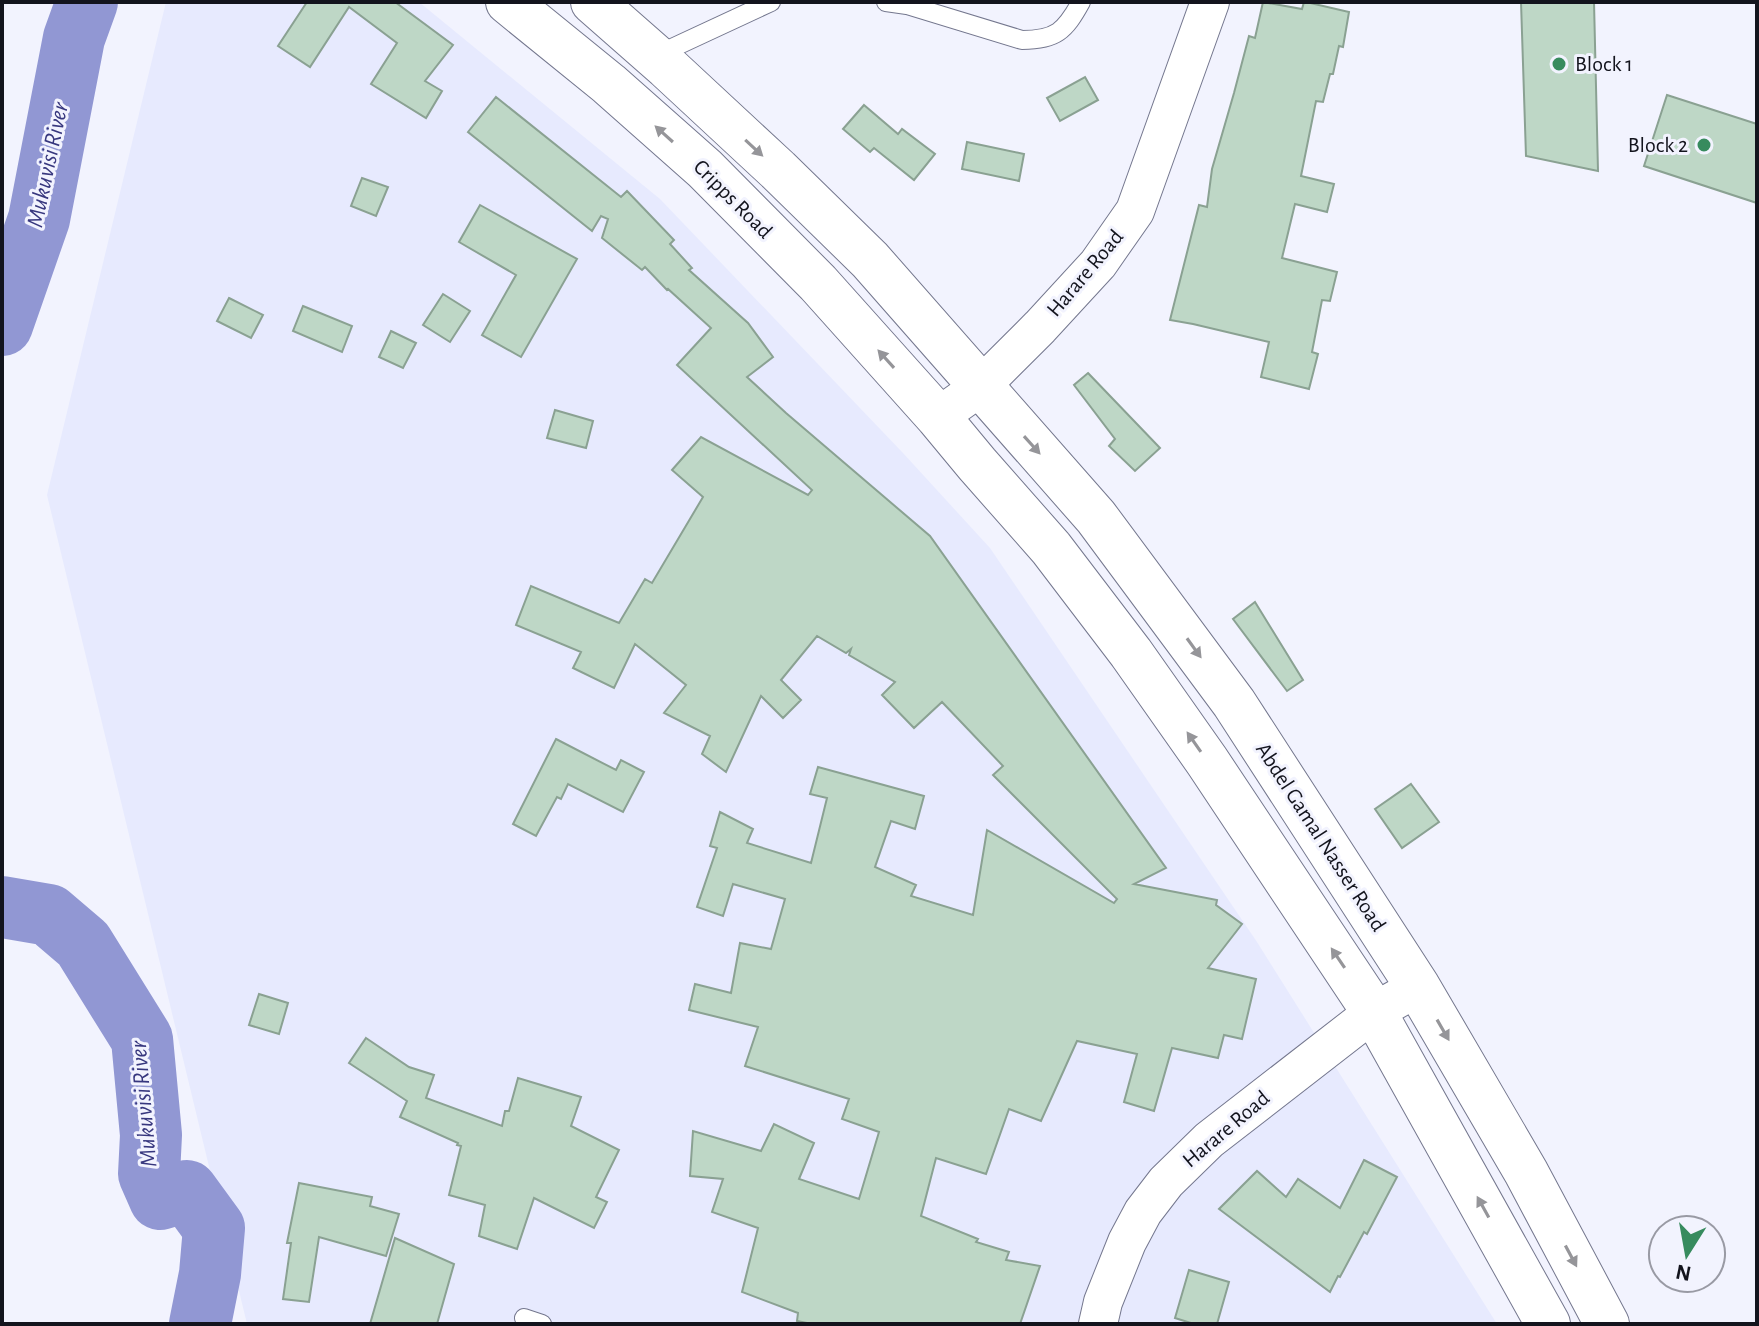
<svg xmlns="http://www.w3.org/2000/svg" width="1759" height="1326" font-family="'Alegreya Sans',sans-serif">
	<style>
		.built { fill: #e7eafe }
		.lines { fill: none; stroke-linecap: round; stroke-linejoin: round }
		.river { stroke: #9197d3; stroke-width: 62 }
		.building { fill: #bed7c6; stroke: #8aa192; stroke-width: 2 }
		.lane-casing { stroke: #74778e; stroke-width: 20 }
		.street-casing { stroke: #74778e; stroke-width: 40 }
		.primary-casing { stroke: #74778e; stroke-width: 46 }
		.lane { stroke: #fff; stroke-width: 18 }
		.street { stroke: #fff; stroke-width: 38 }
		.primary { stroke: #fff; stroke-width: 44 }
		.oneway { fill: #959599 }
		.poi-dot { fill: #378b5e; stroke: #f2f3fe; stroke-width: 3 }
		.labels { text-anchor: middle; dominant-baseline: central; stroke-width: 6; stroke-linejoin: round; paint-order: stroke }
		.poi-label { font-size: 22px; fill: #13141d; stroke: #f2f3fe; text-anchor: start }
		.street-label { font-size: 22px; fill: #13141d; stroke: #f2f3fe }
		.water-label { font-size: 24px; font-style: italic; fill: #37377e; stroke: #f2f3fe }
	</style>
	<rect width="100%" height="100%" fill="#f2f3fe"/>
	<!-- built -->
	<polygon class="built" points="166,2 419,2 660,199 903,453 990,548 1257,942 1497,1324 247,1324 47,495"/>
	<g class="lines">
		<!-- river -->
		<g class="river">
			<polyline points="2,325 39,219 74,38 87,2"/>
			<polyline points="2,907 49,915 83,944 142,1039 151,1135 149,1174 160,1199 187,1191 214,1228 210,1274 200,1324"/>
		</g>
	</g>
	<!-- building -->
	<g class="building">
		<polygon points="307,2 395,2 453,45 425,81 442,91 426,118 371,84 397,43 349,7 310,67 278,46"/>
		<polygon points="1263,2 1302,9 1304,2 1306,2 1349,12 1343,47 1339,46 1333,74 1330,74 1323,102 1316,101 1301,176 1334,184 1327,212 1295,204 1282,258 1337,272 1330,301 1322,300 1312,352 1318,354 1309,389 1261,377 1269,342 1193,324 1170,320 1199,205 1207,207 1212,169 1234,93 1249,36 1255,38"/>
		<polygon points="1521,2 1594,2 1598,171 1526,156"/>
		<polygon points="1085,77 1098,100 1060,121 1047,98"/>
		<polygon points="1667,95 1757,124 1757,203 1644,166"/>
		<polygon points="496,97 621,197 627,191 674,240 670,244 692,268 689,270 748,323 773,357 747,377 786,413 930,536 1166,868 1134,884 1217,900 1216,905 1242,924 1208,968 1256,979 1242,1039 1224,1035 1218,1058 1172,1048 1154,1111 1124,1102 1137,1054 1077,1041 1041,1121 1009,1109 986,1174 936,1158 921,1216 978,1239 976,1242 1009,1252 1006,1260 1040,1266 1020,1324 812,1324 797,1321 798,1313 742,1292 758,1228 712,1212 723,1179 690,1176 693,1131 761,1151 774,1124 814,1143 799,1179 859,1199 879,1132 842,1119 849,1099 745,1066 758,1027 689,1010 695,984 731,993 740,943 771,949 785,899 733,884 723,916 697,907 717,848 710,846 720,812 753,829 747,843 811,863 827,798 810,794 818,767 924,796 915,829 891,821 875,867 916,885 911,896 973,915 987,830 1114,903 1117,899 993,775 1003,766 942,702 914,728 882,695 895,682 849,655 851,649 846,653 817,636 781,680 801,700 783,718 761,696 726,772 702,754 710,736 664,713 686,685 635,644 614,688 573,668 581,652 516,625 531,586 619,623 645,579 652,583 703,497 672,470 701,437 808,495 812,490 677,365 711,328 668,289 667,290 645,267 642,270 602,238 608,219 601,216 592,231 468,132"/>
		<polygon points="864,105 898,134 902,129 935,154 914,180 874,148 870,152 843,129"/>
		<polygon points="967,142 1024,154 1019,181 962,169"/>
		<polygon points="362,178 388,187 376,216 351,206"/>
		<polygon points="480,205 577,259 521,357 482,335 516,275 459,242"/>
		<polygon points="443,294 470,311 450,342 423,325"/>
		<polygon points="229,298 263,315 251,338 217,321"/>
		<polygon points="303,306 352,326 342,352 293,331"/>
		<polygon points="391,331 416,343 403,368 379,357"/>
		<polygon points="1088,373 1160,448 1135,471 1109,446 1115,439 1074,385"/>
		<polygon points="555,410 593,421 586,448 547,438"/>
		<polygon points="1255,602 1303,680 1287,691 1233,619"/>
		<polygon points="556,739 616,770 621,760 644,772 623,812 568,784 561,799 557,797 536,836 513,824"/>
		<polygon points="1411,784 1439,822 1402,848 1375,809"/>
		<polygon points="259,994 288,1003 279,1034 249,1025"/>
		<polygon points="366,1038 409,1067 434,1075 426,1098 502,1126 505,1111 509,1111 518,1078 581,1097 571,1126 619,1150 596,1197 607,1202 594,1228 534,1198 517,1249 479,1236 485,1205 449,1195 461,1146 457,1145 458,1143 400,1117 407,1101 349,1063"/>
		<polygon points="1364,1160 1397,1177 1367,1234 1364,1232 1340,1277 1338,1276 1330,1292 1219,1209 1257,1171 1286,1197 1298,1179 1340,1208"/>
		<polygon points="299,1183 372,1197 370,1206 399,1214 386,1256 319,1237 309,1302 283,1299 291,1243 287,1243"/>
		<polygon points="395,1238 454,1264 437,1324 370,1324"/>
		<polygon points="1189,1270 1229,1282 1217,1324 1194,1324 1175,1318"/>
	</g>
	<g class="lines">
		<!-- lane casing -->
		<g class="lane-casing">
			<g id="lane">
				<path d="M 886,2 L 907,5 L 1022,40 C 1056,40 1065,31 1081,2"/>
				<polyline points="657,55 771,2"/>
				<polyline points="524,1318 542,1324"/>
			</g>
		</g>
		<!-- street casing -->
		<g class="street-casing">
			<g id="street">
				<polyline points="938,417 980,387 1040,327 1098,264 1135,211 1210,2"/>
				<polyline points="1098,1324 1103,1302 1127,1242 1143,1212 1166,1182 1209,1140 1374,1012 1418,987"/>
			</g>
		</g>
		<!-- primary casing -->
		<g class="primary-casing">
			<g id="primary">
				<polyline points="508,2 609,84 705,169 818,283 938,417 977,464 1051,548 1131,653 1207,761 1374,1012 1548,1324"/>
				<polyline points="593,2 667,67 778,170 870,260 1096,517 1234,703 1418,987 1526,1172 1607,1324"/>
			</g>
		</g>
		<!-- lane -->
		<use href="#lane" class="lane"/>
		<!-- street -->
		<use href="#street" class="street"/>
		<!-- primary -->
		<use href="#primary" class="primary"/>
	</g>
	<!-- one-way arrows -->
	<defs><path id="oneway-solid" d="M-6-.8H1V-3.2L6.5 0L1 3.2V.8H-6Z" transform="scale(2)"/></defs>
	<g class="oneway">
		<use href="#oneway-solid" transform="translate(664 134) rotate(-138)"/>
		<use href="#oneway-solid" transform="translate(754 148) rotate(43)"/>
		<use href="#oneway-solid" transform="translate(886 359) rotate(-132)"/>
		<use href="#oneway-solid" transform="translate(1032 445) rotate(48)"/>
		<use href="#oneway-solid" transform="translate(1194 648) rotate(54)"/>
		<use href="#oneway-solid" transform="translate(1194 742) rotate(-125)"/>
		<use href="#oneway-solid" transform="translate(1338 958) rotate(-124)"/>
		<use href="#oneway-solid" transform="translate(1443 1030) rotate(60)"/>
		<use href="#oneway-solid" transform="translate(1483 1207) rotate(-119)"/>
		<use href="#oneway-solid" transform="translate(1571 1256) rotate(62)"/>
	</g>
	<!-- markers -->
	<g class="poi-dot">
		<circle cx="1559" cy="64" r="8"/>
		<circle cx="1704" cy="145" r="8"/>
	</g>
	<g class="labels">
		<!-- poi labels -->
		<g class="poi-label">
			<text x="1575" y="64">Block 1</text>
			<text x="1688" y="145" text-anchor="end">Block 2</text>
		</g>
		<!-- street labels -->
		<g class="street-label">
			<text transform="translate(733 199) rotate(45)">Cripps Road</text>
			<text transform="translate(1085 273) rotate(-50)">Harare Road</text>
			<text transform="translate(1321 837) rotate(57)">Abdel Gamal Nasser Road</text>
			<text transform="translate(1226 1129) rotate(-40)">Harare Road</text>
		</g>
		<!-- water labels -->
		<g class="water-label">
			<text transform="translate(48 165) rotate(-78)">Mukuvisi River</text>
			<text transform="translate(144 1104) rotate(-95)">Mukuvisi River</text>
		</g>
	</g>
	<!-- border -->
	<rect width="1759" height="1326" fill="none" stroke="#13141d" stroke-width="8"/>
	<!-- north arrow -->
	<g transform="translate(1687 1254) rotate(191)"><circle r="38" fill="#f2f3fe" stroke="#999aa4" stroke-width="2"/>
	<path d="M0-6L14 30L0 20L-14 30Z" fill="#378b5e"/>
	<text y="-12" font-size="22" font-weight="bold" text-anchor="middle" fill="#13141d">N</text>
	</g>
</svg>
